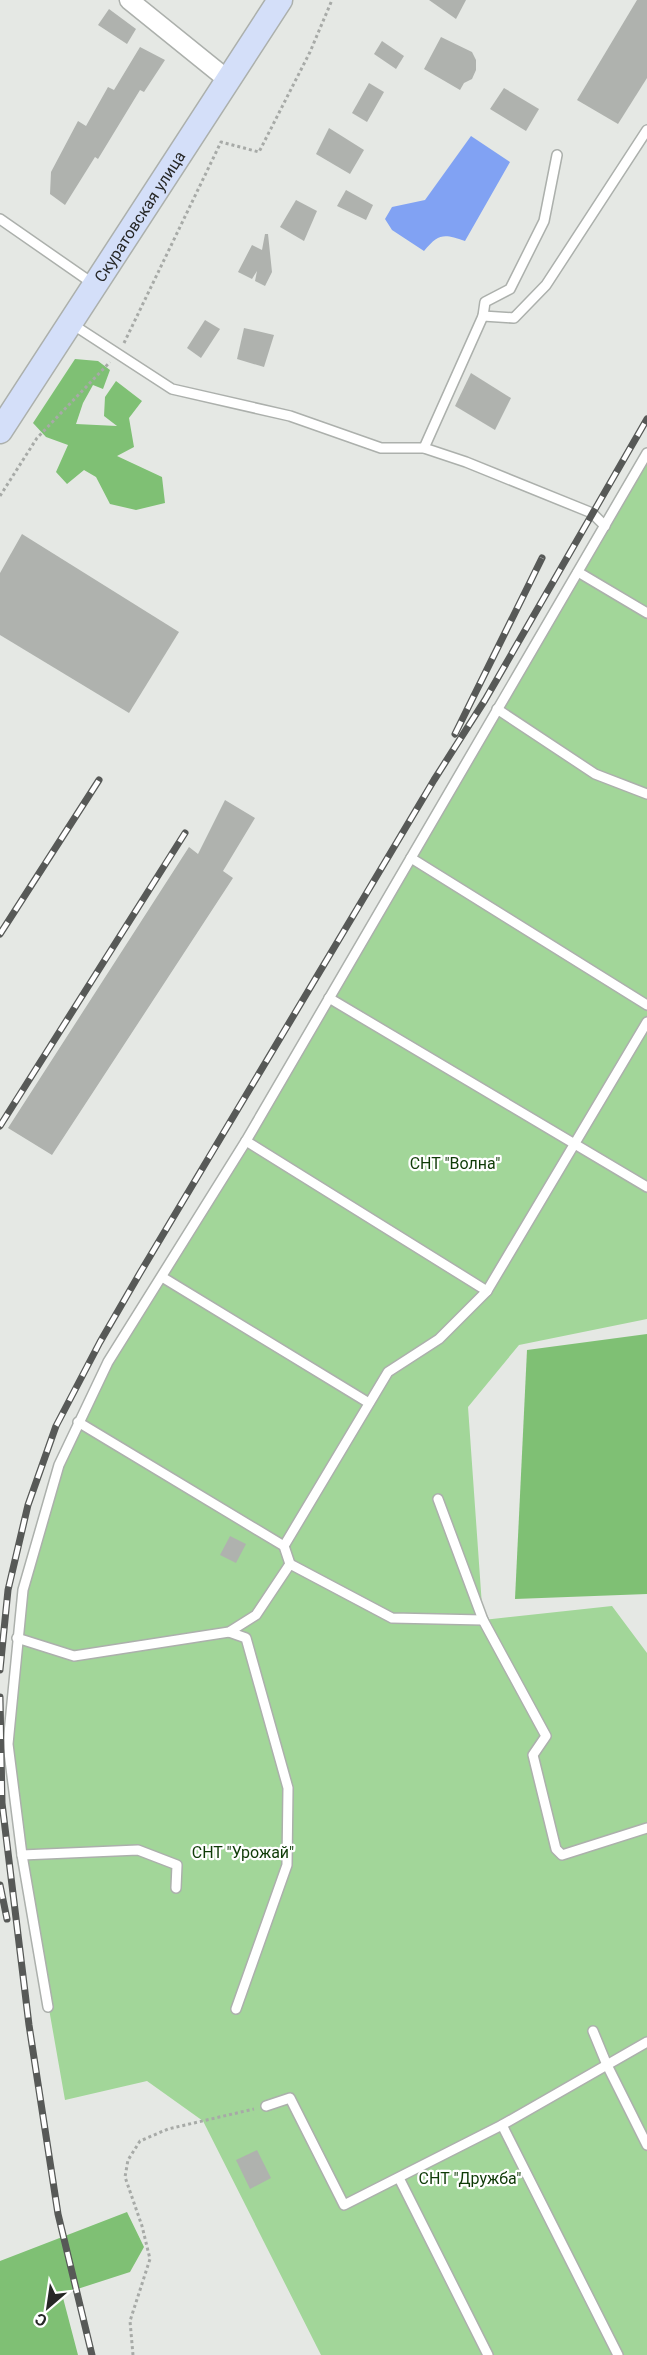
<svg xmlns="http://www.w3.org/2000/svg" width="647" height="2355" font-family="Roboto,sans-serif">
	<style>
		.green { fill: #a2d699 }
		.forest { fill: #7fc074 }
		.water { fill: #81a2f3 }
		.building { fill: #afb2ae }
		.lines { fill: none; stroke-linecap: round; stroke-linejoin: round }
		.lane-casing { stroke: #acb0ac; stroke-width: 12 }
		.street-casing { stroke: #acb0ac; stroke-width: 21 }
		.secondary-casing { stroke: #acb0ac; stroke-width: 27 }
		.path { stroke: #a7aaa7; stroke-width: 3; stroke-dasharray: 3 3; stroke-linecap: butt }
		.lane { stroke: #fff; stroke-width: 9 }
		.street { stroke: #fff; stroke-width: 18 }
		.secondary { stroke: #d4dff9; stroke-width: 24 }
		.rail-casing { stroke: #575957; stroke-width: 7 }
		.rail { stroke: #fff; stroke-width: 4.5; stroke-dasharray: 14; stroke-linecap: butt }
		.labels { text-anchor: middle; dominant-baseline: central; stroke-width: 4.5; stroke-linejoin: round; paint-order: stroke }
		.street-label { font-size: 16px; fill: #262726; stroke: #fff }
		.park-label { font-size: 16px; fill: #0f3b07; stroke: #fff }
	</style>
	<rect width="100%" height="100%" fill="#e5e8e4"/>
	<!-- green -->
	<polygon class="green" points="647,453 647,1319 519,1345 468,1407 483,1620 612,1606 647,1653 647,2355 321,2355 203,2121 147,2081 65,2100 22,1855 8,1744 23,1590 78,1422"/>
	<!-- forest -->
	<g class="forest">
		<polygon points="75,359 98,361 110,370 103,389 93,385 83,403 76,424 117,426 104,416 105,397 116,381 142,401 129,418 134,447 117,456 162,477 165,503 136,510 110,504 96,477 84,470 67,484 56,472 68,445 46,437 33,423"/>
		<polygon points="647,1334 647,1594 515,1599 527,1350"/>
		<polygon points="127,2212 144,2247 130,2272 62,2294 78,2355 0,2355 0,2261"/>
	</g>
	<!-- water -->
	<path class="water" d="M 471,136 L 510,162 L 465,241 C 444,234 439,233 424,251 L 392,230 L 385,219 L 392,207 L 425,200 Z"/>
	<!-- building -->
	<g class="building">
		<polygon points="429,0 466,0 456,19"/>
		<polygon points="637,0 647,0 647,78 618,124 577,100"/>
		<polygon points="109,9 136,29 127,44 98,25"/>
		<polygon points="441,37 472,52 476,60 476,70 472,79 464,83 460,90 424,69"/>
		<polygon points="382,41 404,56 396,69 374,54"/>
		<polygon points="140,47 165,60 144,92 140,90 98,159 95,157 65,205 50,194 51,172 78,121 86,126 108,87 114,90"/>
		<polygon points="369,83 384,92 367,122 352,113"/>
		<polygon points="504,88 539,109 526,131 490,109"/>
		<polygon points="329,128 364,150 350,174 316,154"/>
		<polygon points="346,190 373,205 366,220 337,206"/>
		<polygon points="296,200 317,211 304,241 280,227"/>
		<polygon points="265,234 268,234 272,272 265,286 255,281 257,271 252,279 238,272 252,245 262,250"/>
		<polygon points="205,320 220,329 201,358 187,348"/>
		<polygon points="244,328 274,335 264,367 237,359"/>
		<polygon points="471,373 511,398 495,430 455,406"/>
		<polygon points="22,534 179,632 129,713 0,635 0,573"/>
		<polygon points="225,800 255,818 223,871 233,878 52,1155 8,1128 189,847 198,854"/>
		<polygon points="230,1536 246,1544 236,1563 220,1555"/>
		<polygon points="257,2150 271,2178 250,2189 236,2160"/>
	</g>
	<g class="lines">
		<!-- lane casing -->
		<g class="lane-casing">
			<g id="lane">
				<polyline points="0,219 95,285"/>
				<polyline points="483,316 514,318 546,285 647,130"/>
				<polyline points="72,324 172,389 290,416 381,448 424,448 466,462 592,513 605,526"/>
				<polyline points="424,448 483,316 485,302 510,289 544,221 557,155"/>
				<polyline points="578,572 647,613"/>
				<polyline points="497,709 595,774 647,794"/>
				<polyline points="411,858 647,1005"/>
				<polyline points="329,998 647,1187"/>
				<polyline points="246,1141 487,1291"/>
				<polyline points="162,1277 369,1403"/>
				<polyline points="78,1422 284,1546 290,1564"/>
				<polyline points="438,1499 483,1620 546,1736 533,1755 556,1849 562,1855 647,1828"/>
				<polyline points="284,1546 388,1372 439,1339 487,1291 647,1022"/>
				<polyline points="229,1632 246,1638 288,1788 287,1865 236,2009"/>
				<polyline points="17,1638 74,1656 229,1632 256,1615 290,1564 392,1618 483,1620"/>
				<polyline points="22,1855 138,1850 177,1865 176,1888"/>
				<polyline points="48,2007 22,1855 8,1744 23,1590 59,1465 108,1362 246,1141 647,453"/>
				<polyline points="593,2031 607,2065 647,2145"/>
				<polyline points="266,2106 290,2098 344,2205 502,2125 647,2042"/>
				<polyline points="502,2125 618,2355"/>
				<polyline points="399,2178 488,2355"/>
			</g>
		</g>
		<!-- street casing -->
		<g class="street-casing">
			<polyline id="street" points="129,0 228,80"/>
		</g>
		<!-- secondary casing -->
		<g class="secondary-casing">
			<g id="secondary">
				<path id="s1" d="M 0,431 L 280,0"/>
			</g>
		</g>
		<!-- path -->
		<g class="path">
			<polyline points="124,343 221,142 259,152 310,52 332,0"/>
			<polyline points="0,496 37,438 110,362"/>
			<polyline points="133,2355 130,2321 150,2259 142,2226 125,2177 128,2160 140,2141 168,2129 254,2109"/>
		</g>
		<!-- lane -->
		<use href="#lane" class="lane"/>
		<!-- street -->
		<use href="#street" class="street"/>
		<!-- secondary -->
		<use href="#secondary" class="secondary"/>
		<!-- rail casing -->
		<g class="rail-casing">
			<g id="rail">
				<polyline points="455,734 542,558"/>
				<polyline points="0,934 99,780"/>
				<polyline points="0,1126 185,833"/>
				<polyline points="0,1670 8,1590 28,1505 56,1426 100,1342 140,1273 434,780 485,700 647,419"/>
				<polyline points="0,1697 2,1803 29,2025 58,2214 92,2355"/>
				<polyline points="0,1885 7,1919"/>
			</g>
		</g>
		<!-- rail -->
		<use href="#rail" class="rail"/>
	</g>
	<g class="labels">
		<!-- street labels -->
		<g class="street-label">
			<text stroke="none"><textPath href="#s1" startOffset="256">Скуратовская улица</textPath></text>
		</g>
		<!-- park labels -->
		<g class="park-label">
			<text x="455" y="1163">СНТ "Волна"</text>
			<text x="243" y="1852">СНТ "Урожай"</text>
			<text x="470" y="2178">СНТ "Дружба"</text>
		</g>
	</g>
	<!-- north arrow -->
	<g transform="translate(48 2307) rotate(209)" stroke="#ffffff" stroke-width="4.5" paint-order="stroke">
	<path d="M0-4.5L10 22L0 15L-10 22Z" fill="#262726"/>
	<text y="-9" font-size="16" font-weight="bold" text-anchor="middle" fill="#262726">С</text>
	</g>
</svg>
